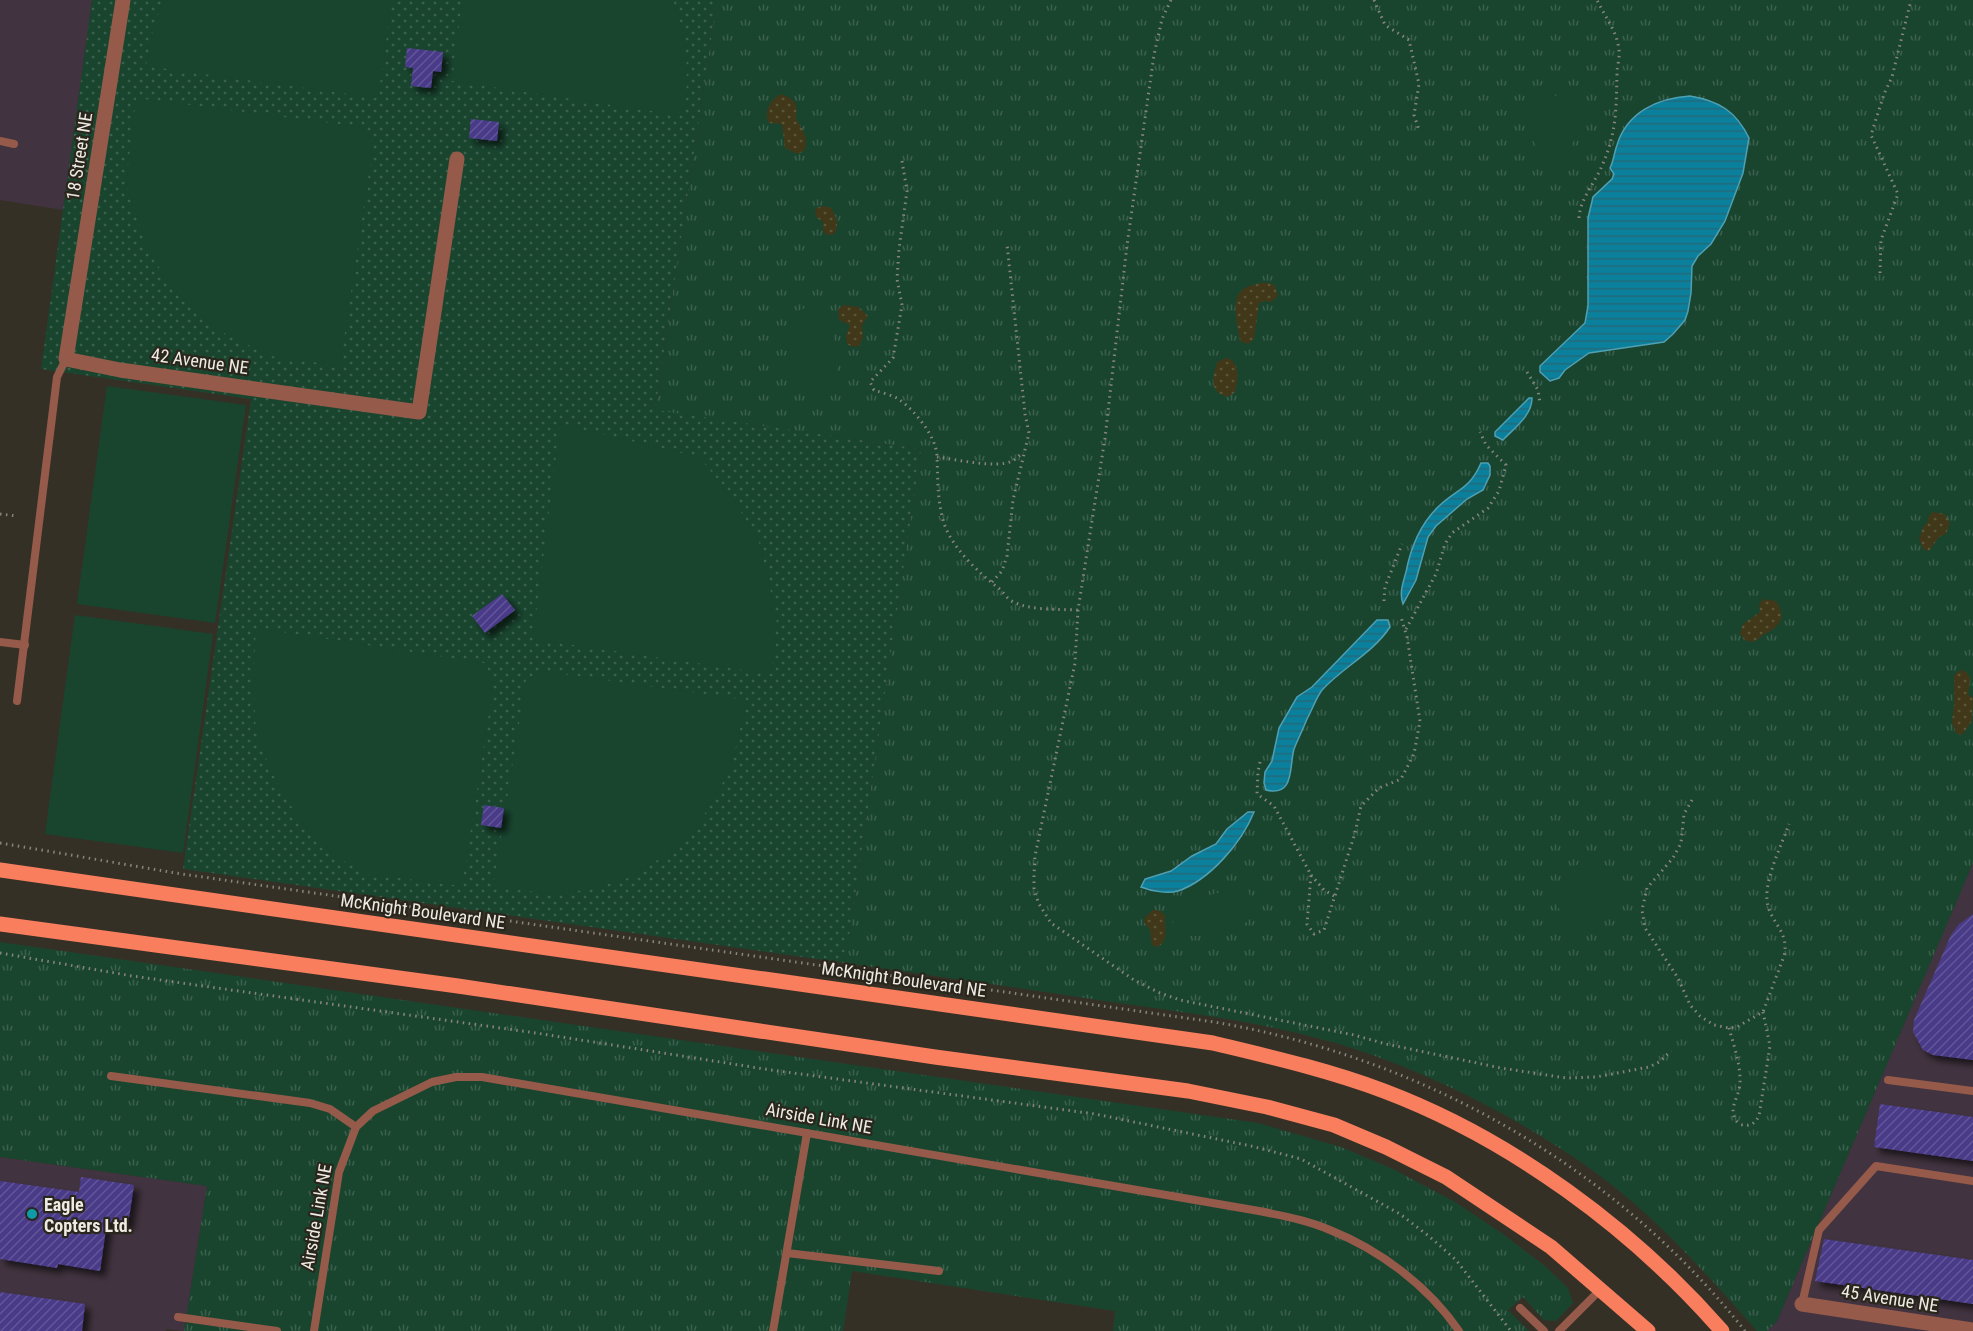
<svg xmlns="http://www.w3.org/2000/svg" width="1973" height="1331" font-family="'Roboto Condensed',sans-serif">
	<style>
		.industrial { fill: #41333f }
		.grass { fill: url(#grass-tufts) }
		.sand { fill: url(#sand-dots) }
		.park { fill: url(#park-dots) }
		.pitch { fill: #19452f }
		.water { fill: url(#water-rules); stroke: #4fa0b3; stroke-width: 1.5 }
		.building { fill: url(#building-hatch); filter: url(#shadow) }
		.lines { fill: none; stroke-linecap: round; stroke-linejoin: round }
		.path { stroke: #88857d; stroke-width: 3; stroke-dasharray: 1.5 4.5; stroke-linecap: butt }
		.service { stroke: #955a4a; stroke-width: 8 }
		.minor { stroke: #955a4a; stroke-width: 15 }
		.primary { stroke: #f87e5e; stroke-width: 15 }
		.culture-dot { fill: #0f9aa8; stroke: #2a261c; stroke-width: 2 }
		.labels { text-anchor: middle; dominant-baseline: central; stroke-width: 4.5; stroke-linejoin: round; paint-order: stroke }
		.street-label { font-size: 18px; fill: #eeebe5; stroke: #2a261c }
		.poi-label { font-size: 18px; font-weight: bold; fill: #eeebe5; stroke: #2a261c; text-anchor: start }
	</style>
	<defs>
		<pattern id="grass-tufts" width="24" height="20" patternUnits="userSpaceOnUse" patternTransform="scale(1.5)"><rect width="24" height="20" fill="#19452f"/><path d="M3 7l-1-3M5 7V3M7 7l1-3M15 17l-1-3M17 17v-4M19 17l1-3" fill="none" stroke="#3b604d"/></pattern>
		<pattern id="sand-dots" width="8" height="8" patternUnits="userSpaceOnUse" patternTransform="scale(1.5)"><rect width="8" height="8" fill="#403818"/><path d="M2 2h.1M6 6h.1" fill="none" stroke="#5c5539" stroke-width="1.8" stroke-linecap="round"/></pattern>
		<pattern id="park-dots" width="8" height="8" patternUnits="userSpaceOnUse" patternTransform="scale(1.5)"><rect width="8" height="8" fill="#19452f"/><path d="M2 2h.1M6 6h.1" fill="none" stroke="#3b604d" stroke-width="1.8" stroke-linecap="round"/></pattern>
		<pattern id="water-rules" width="6" height="5" patternUnits="userSpaceOnUse" patternTransform="scale(1.5)"><rect width="6" height="5" fill="#0b809d"/><path d="M0 2.5h6" fill="none" stroke="#23697a"/></pattern>
		<pattern id="building-hatch" width="6" height="6" patternUnits="userSpaceOnUse" patternTransform="scale(1.5)"><rect width="6" height="6" fill="#483a88"/><path d="M-1 1l2-2M0 6l6-6M5 7l2-2" fill="none" stroke="#635799"/></pattern>
		<filter id="shadow"><feDropShadow dx="5.5" dy="5.5" stdDeviation="3" flood-color="#0009"/></filter>
	</defs>
	<rect width="100%" height="100%" fill="#343026"/>
	<!-- industrial -->
	<g class="industrial">
		<polygon points="0,0 92,0 63,210 0,200"/>
		<polygon points="1973,863 1973,1331 1767,1331 1777,1321"/>
		<polygon points="0,1157 207,1186 184,1331 166,1329 166,1331 0,1331"/>
	</g>
	<!-- grass -->
	<g class="grass">
		<path d="M 717,0 L 1973,0 L 1973,863 L 1777,1321 L 1767,1331 L 1757,1331 C 1704,1271 1651,1211 1585,1165 C 1505,1109 1403,1059 1309,1036 C 1246,1020 1182,1012 1118,1003 C 1027,989 936,976 845,963 L 921,449 L 655,411 Z"/>
		<polygon points="0,942 1258,1123 1341,1147 1393,1169 1455,1202 1503,1234 1545,1266 1568,1288 1573,1303 1556,1321 1544,1320 1523,1297 1508,1310 1529,1331 1113,1331 1115,1311 852,1271 843,1331 184,1331 207,1186 0,1157"/>
	</g>
	<!-- sand -->
	<g class="sand">
		<path d="M 781,94 C 796,99 798,104 796,119 C 802,128 810,140 804,151 L 798,154 L 785,148 L 782,124 L 769,123 C 763,112 771,99 781,94 Z"/>
		<path d="M 824,206 L 831,208 C 836,215 840,227 834,234 L 827,235 L 823,231 L 823,221 L 818,219 L 815,214 L 816,208 Z"/>
		<path d="M 1260,283 L 1270,283 L 1275,286 L 1278,296 L 1271,302 L 1265,301 L 1259,303 L 1254,339 L 1248,344 L 1240,341 C 1238,328 1230,300 1242,290 C 1247,286 1254,285 1260,283 Z"/>
		<polygon points="844,305 859,307 868,316 862,325 863,338 859,346 853,347 847,344 846,336 850,325 839,320 838,309"/>
		<path d="M 1226,358 L 1232,360 C 1240,370 1238,380 1235,392 L 1228,397 C 1208,391 1213,378 1217,362 Z"/>
		<polygon points="1932,512 1945,514 1950,523 1946,534 1939,537 1929,551 1923,549 1919,539 1923,527 1928,522 1928,518"/>
		<path d="M 1763,599 L 1776,601 C 1786,617 1782,625 1765,634 C 1761,636 1758,640 1753,642 L 1744,640 L 1740,633 L 1743,624 L 1760,612 L 1759,605 Z"/>
		<path d="M 1961,670 C 1973,673 1970,682 1968,694 L 1973,698 L 1972,721 L 1962,735 L 1956,733 L 1952,723 L 1954,704 L 1954,675 Z"/>
		<path d="M 1153,910 L 1158,910 L 1165,915 C 1164,929 1170,939 1158,947 L 1152,945 L 1150,930 L 1144,922 L 1145,917 Z"/>
	</g>
	<!-- park -->
	<polygon class="park" points="92,0 717,0 655,410 921,449 845,963 183,869 251,399 41,369"/>
	<!-- pitch -->
	<g class="pitch">
		<polygon points="163,0 392,0 378,98 146,66 152,34"/>
		<path d="M 462,0 L 673,0 C 689,38 688,75 685,116 L 452,81 Z"/>
		<path d="M 1535,96 C 1553,95 1577,93 1588,111 L 1582,129 L 1571,145 L 1568,166 C 1563,168 1556,172 1550,170 C 1541,167 1524,117 1522,106 L 1526,100 Z"/>
		<polygon points="136,98 362,127 373,145 340,366 271,356 220,331 180,297 149,253 126,184"/>
		<path d="M 807,307 L 824,310 L 833,323 L 837,375 C 835,391 822,393 809,390 C 790,369 769,321 807,307 Z"/>
		<polygon points="107,386 246,405 215,623 77,604"/>
		<polygon points="560,424 699,457 730,494 759,542 777,617 771,674 533,639"/>
		<polygon points="75,615 213,634 183,853 45,834"/>
		<polygon points="256,628 484,663 494,681 462,886 368,874 338,858 298,818 271,771 256,731 253,681"/>
		<polygon points="541,671 747,700 731,767 712,803 692,833 661,858 628,878 592,889 554,894 493,887 526,680"/>
		<path d="M 1597,859 C 1612,869 1623,898 1608,913 C 1602,918 1594,921 1587,924 C 1581,927 1577,930 1570,930 C 1564,926 1563,920 1561,914 C 1550,883 1566,863 1597,859 Z"/>
		<path d="M 1238,888 L 1247,889 C 1254,903 1255,913 1244,924 L 1197,936 L 1186,936 L 1174,931 C 1173,924 1172,917 1176,912 C 1183,903 1226,889 1238,888 Z"/>
	</g>
	<!-- water -->
	<g class="water">
		<path d="M 1690,96 C 1719,101 1736,111 1749,138 L 1743,173 L 1725,221 L 1711,244 L 1698,256 L 1692,266 L 1691,293 L 1688,311 L 1685,320 L 1673,334 L 1664,342 L 1589,353 L 1565,370 L 1559,378 L 1550,381 L 1540,372 L 1540,366 L 1585,323 L 1588,306 L 1588,218 L 1593,197 L 1612,179 L 1614,174 L 1610,168 C 1614,160 1614,153 1617,145 C 1627,112 1658,98 1690,96 Z"/>
		<path d="M 1529,398 L 1532,398 C 1532,416 1514,428 1503,440 L 1495,436 L 1495,432 Z"/>
		<path d="M 1481,463 L 1488,463 L 1490,466 L 1490,475 L 1483,490 L 1467,499 L 1436,526 L 1428,537 L 1416,580 L 1403,604 C 1399,593 1403,583 1406,572 C 1411,546 1420,524 1439,506 C 1457,489 1470,489 1481,463 Z"/>
		<path d="M 1377,620 L 1388,620 L 1390,627 C 1373,653 1343,667 1322,690 C 1316,698 1312,710 1307,719 C 1303,729 1298,739 1294,749 C 1289,767 1295,797 1266,790 L 1264,783 L 1265,772 L 1272,761 L 1279,728 L 1297,697 L 1312,687 Z"/>
		<path d="M 1248,812 L 1254,812 C 1242,842 1210,880 1178,891 C 1167,894 1151,891 1141,887 L 1145,879 L 1171,871 L 1192,856 L 1216,844 L 1227,829 Z"/>
	</g>
	<!-- building -->
	<g class="building">
		<polygon points="407,48 443,52 441,72 433,71 431,88 411,86 413,68 405,67"/>
		<polygon points="471,119 499,122 497,141 469,138"/>
		<polygon points="502,594 515,610 485,633 472,616"/>
		<polygon points="484,805 504,808 501,828 481,825"/>
		<polygon points="1973,914 1973,1060 1933,1055 1923,1050 1913,1032 1914,1020 1951,935 1959,924"/>
		<polygon points="1880,1104 1973,1117 1973,1161 1874,1147"/>
		<polygon points="81,1177 134,1185 128,1225 107,1222 100,1271 58,1264 57,1268 0,1259 0,1181 79,1192"/>
		<polygon points="1824,1239 1973,1260 1973,1304 1815,1281"/>
		<polygon points="0,1292 85,1304 82,1331 0,1331"/>
	</g>
	<g class="lines">
		<!-- path -->
		<g class="path">
			<polyline points="1171,0 1162,19 1154,55 1127,245 1105,438 1078,610 1075,663 1035,856 1034,875 1034,890 1039,904 1051,923 1134,980 1160,993 1180,1000 1354,1035 1386,1044 1501,1068 1566,1078 1596,1077 1649,1067 1659,1062 1671,1051"/>
			<polyline points="1374,0 1385,25 1409,40 1419,84 1414,115 1419,130"/>
			<path d="M 902,161 L 907,191 L 899,249 L 897,279 L 902,305 L 893,358 L 870,382 L 874,390 C 882,393 893,395 900,400 C 915,411 936,436 937,456 C 938,479 937,497 943,520 C 950,546 977,571 997,587 C 1002,590 1005,596 1010,600 C 1027,611 1058,609 1078,610"/>
			<path d="M 1579,218 C 1580,199 1594,184 1601,168 C 1617,133 1616,110 1617,73 C 1617,66 1620,58 1619,50 C 1617,31 1605,17 1597,0"/>
			<polyline points="1880,273 1881,240 1898,194 1871,135 1884,94 1892,77 1911,0"/>
			<polyline points="1527,372 1538,390 1540,403"/>
			<path d="M 937,457 C 953,459 998,469 1012,461 C 1016,459 1020,455 1023,452"/>
			<polyline points="0,514 17,516"/>
			<polyline points="992,582 1002,571 1007,556 1013,500 1029,433 1025,414 1007,244"/>
			<polyline points="1384,601 1385,587 1402,544"/>
			<polyline points="1406,629 1436,574 1445,544 1452,533 1488,508 1499,491 1506,465 1486,445 1480,432"/>
			<polyline points="1260,762 1258,772 1257,794 1274,806 1311,875 1307,924 1314,934 1324,930 1355,833 1361,806 1379,788 1401,779 1414,754 1420,721 1407,637 1401,617"/>
			<path d="M 1692,800 L 1684,814 L 1681,843 L 1673,858 L 1647,888 L 1642,910 L 1645,928 L 1678,978 L 1690,1005 L 1700,1016 L 1714,1025 L 1729,1028 L 1737,1027 L 1763,1012 L 1784,956 C 1790,931 1769,922 1767,900 C 1765,878 1782,844 1789,824"/>
			<path d="M 0,843 L 182,874 L 1214,1022 C 1421,1057 1615,1166 1745,1331"/>
			<polyline points="1311,875 1324,890 1334,896"/>
			<polyline points="0,953 132,976 536,1033 771,1070 1095,1114 1251,1146 1301,1159 1400,1214 1430,1237 1456,1260 1511,1331"/>
			<path d="M 1729,1028 C 1734,1046 1741,1066 1740,1084 C 1738,1101 1726,1110 1739,1124 C 1749,1127 1754,1125 1759,1116 L 1770,1046 L 1763,1012"/>
		</g>
		<!-- service -->
		<g class="service">
			<polyline points="0,141 14,144"/>
			<polyline points="0,642 25,645"/>
			<polyline points="17,701 57,377 66,359"/>
			<polyline points="111,1076 310,1103 330,1109 356,1127"/>
			<polyline points="1888,1080 1973,1091"/>
			<polyline points="787,1253 939,1271"/>
			<polyline points="1802,1304 1819,1230 1876,1166 1973,1181"/>
			<polyline points="1520,1308 1544,1331"/>
			<polyline points="178,1317 277,1331"/>
			<path d="M 314,1331 L 339,1172 L 356,1127 L 373,1111 L 432,1082 L 456,1077 L 482,1077 L 1259,1211 C 1283,1216 1307,1220 1330,1230 C 1380,1250 1428,1286 1459,1331"/>
			<polyline points="773,1331 807,1133"/>
			<polyline points="1559,1331 1601,1289"/>
		</g>
		<!-- minor -->
		<g class="minor">
			<polyline points="123,0 66,359 120,370 419,412 457,159"/>
			<polyline points="1802,1304 1973,1330"/>
		</g>
		<!-- primary -->
		<g class="primary">
			<path d="M 0,870 L 1213,1043 C 1271,1057 1328,1070 1384,1091 C 1511,1139 1633,1229 1722,1331"/>
			<polyline points="0,924 458,986 935,1057 1188,1091 1267,1107 1334,1125 1386,1147 1446,1177 1551,1247 1648,1331"/>
		</g>
	</g>
	<!-- markers -->
	<circle class="culture-dot" cx="32" cy="1214" r="6"/>
	<g class="labels">
		<!-- street labels -->
		<g class="street-label">
			<text transform="translate(79 156) rotate(-81)">18 Street NE</text>
			<text transform="translate(200 361) rotate(8)">42 Avenue NE</text>
			<text transform="translate(423 911) rotate(8)">McKnight Boulevard NE</text>
			<text transform="translate(904 979) rotate(8)">McKnight Boulevard NE</text>
			<text transform="translate(819 1118) rotate(10)">Airside Link NE</text>
			<text transform="translate(316 1217) rotate(-80)">Airside Link NE</text>
			<text transform="translate(1890 1298) rotate(9)">45 Avenue NE</text>
		</g>
		<!-- poi labels -->
		<g class="poi-label">
			<text x="44" y="1204">Eagle<tspan x="44" dy="21">Copters Ltd.</tspan></text>
		</g>
	</g>
</svg>
